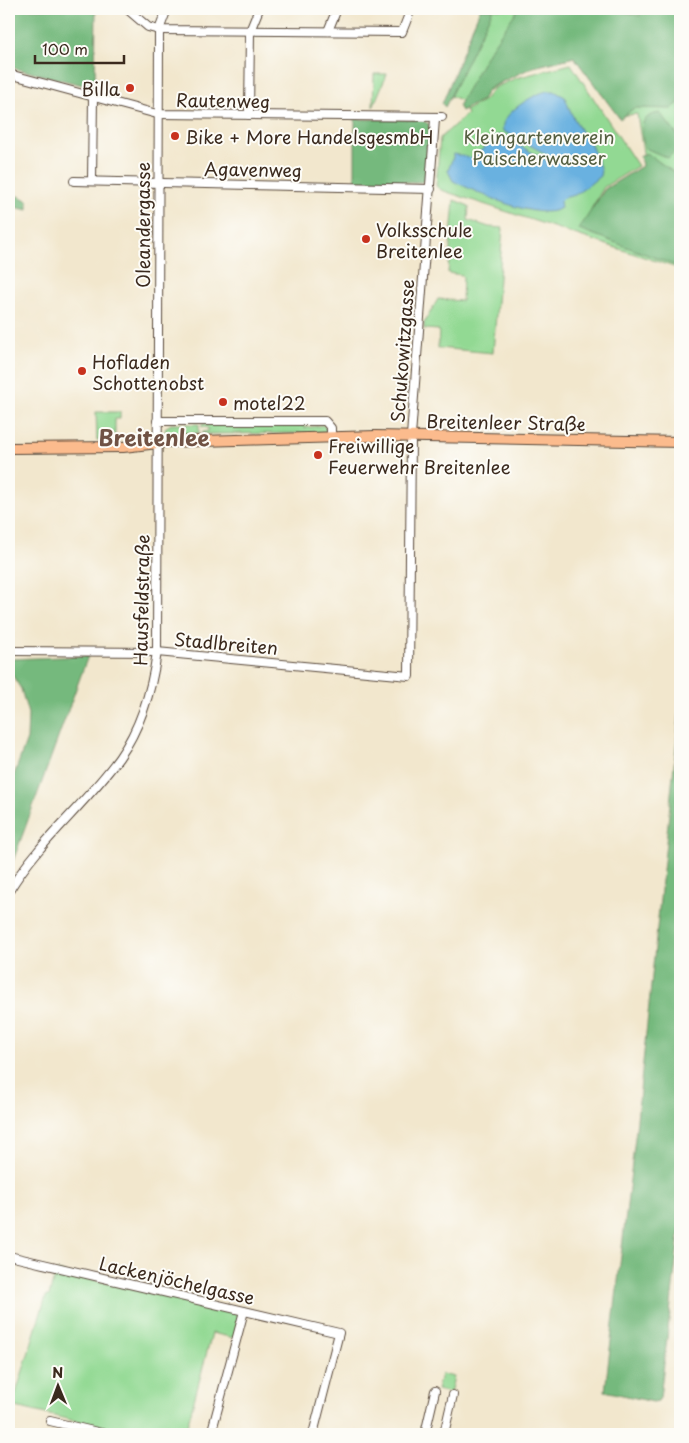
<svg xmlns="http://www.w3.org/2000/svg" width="689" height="1443" font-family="'Playpen Sans',sans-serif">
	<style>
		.green { fill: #92d993; stroke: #668258 }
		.forest { fill: #75b97d; stroke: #58724e }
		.water { fill: #69b1e0; stroke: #526e7f }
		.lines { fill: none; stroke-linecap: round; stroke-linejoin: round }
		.minor-casing { stroke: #564638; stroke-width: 10 }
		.major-casing { stroke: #564638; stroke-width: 12 }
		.minor { stroke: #fff; stroke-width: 8 }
		.major { stroke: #fbbb8d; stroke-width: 10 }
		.poi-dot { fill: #c8321e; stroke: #fdfcf7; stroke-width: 2 }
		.labels { text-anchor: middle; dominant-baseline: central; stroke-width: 4; stroke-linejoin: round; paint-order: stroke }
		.poi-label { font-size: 18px; fill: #3b2a1e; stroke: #fdfcf7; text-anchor: start }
		.street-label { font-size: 18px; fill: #3b2a1e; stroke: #fdfcf7 }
		.park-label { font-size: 18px; fill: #555f41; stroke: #fdfcf7 }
		.district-label { font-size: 22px; font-weight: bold; fill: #705244; stroke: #fdfcf7 }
	</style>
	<rect width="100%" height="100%" fill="#fdfcf7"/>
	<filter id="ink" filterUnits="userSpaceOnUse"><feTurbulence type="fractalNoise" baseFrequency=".02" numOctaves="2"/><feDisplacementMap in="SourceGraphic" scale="10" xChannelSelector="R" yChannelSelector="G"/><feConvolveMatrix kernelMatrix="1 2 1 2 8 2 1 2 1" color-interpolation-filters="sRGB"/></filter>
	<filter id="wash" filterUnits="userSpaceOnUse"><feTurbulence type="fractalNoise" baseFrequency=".0096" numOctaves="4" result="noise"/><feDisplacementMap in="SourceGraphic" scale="20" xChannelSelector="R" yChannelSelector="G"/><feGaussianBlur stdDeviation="1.12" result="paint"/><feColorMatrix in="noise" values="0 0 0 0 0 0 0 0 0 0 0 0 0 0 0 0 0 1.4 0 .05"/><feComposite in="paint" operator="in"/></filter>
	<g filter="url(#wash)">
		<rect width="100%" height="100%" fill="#f2e7cd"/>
		<!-- green -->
		<g class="green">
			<polygon points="481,9 680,9 680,269 441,190 436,186 440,138 467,114 465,111 484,100 494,88 516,78 571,64 638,166 604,187 591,209 605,189 645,165 637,114 618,116 574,57 521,70 468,103 450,96 472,28"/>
			<polygon points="374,74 387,74 373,107"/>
			<polygon points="454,200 469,206 468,220 489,227 503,228 493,353 438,348 439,330 424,329 424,323 438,299 462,301 463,277 462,275 448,273"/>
			<polygon points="96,412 120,412 120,419 115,419 115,439 97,440"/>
			<polygon points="171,424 199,424 199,433 166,434 165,428"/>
			<polygon points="202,424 305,425 305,428 323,425 327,429 324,433 202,434 203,432 208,431 208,428 202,427"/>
			<polygon points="56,1271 240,1313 234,1338 212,1333 185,1434 130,1434 12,1406 46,1296 49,1296"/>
			<polygon points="441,1374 454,1377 450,1393 437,1390"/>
		</g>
		<!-- forest -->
		<g class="forest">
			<polygon points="9,9 96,9 95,88 9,67"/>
			<polygon points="480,9 493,9 445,107 442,104"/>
			<polygon points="518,9 612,9 640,16 639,9 680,9 680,102 671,109 634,108 620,119 574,57 533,67 489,88 482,100 461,111 458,106 489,51"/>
			<path d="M 660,113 L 678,136 L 677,149 L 668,158 L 645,148 C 640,130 638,116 660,113 Z"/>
			<polygon points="355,119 421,120 429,124 427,179 422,182 355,182"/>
			<polygon points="647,153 680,177 680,264 677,266 579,229 605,189 642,166 640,156"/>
			<polygon points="9,196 19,196 28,201 28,210 9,206"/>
			<polygon points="88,656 9,872 9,789 27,739 28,714 21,689 9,670 9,659"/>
			<polygon points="680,708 680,1227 660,1398 658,1401 653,1402 605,1391 636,1129"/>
		</g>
		<!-- water -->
		<path class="water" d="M 547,91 L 554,91 L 565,97 L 570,111 L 583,135 L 590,142 L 601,170 L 600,176 L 589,185 L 575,195 L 563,198 L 560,201 L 561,208 C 539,223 475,191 453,181 L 448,171 L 454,154 L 472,158 L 484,148 L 483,143 L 499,135 L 550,162 L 550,156 L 503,131 C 498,115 534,94 547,91 Z"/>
	</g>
	<g filter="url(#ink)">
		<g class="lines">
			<!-- minor casing -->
			<g class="minor-casing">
				<g id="minor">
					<polyline points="127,9 148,27 159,30 402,32 411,9"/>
					<polyline points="328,31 337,9"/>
					<polyline points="9,74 157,114 442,117"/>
					<polyline points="249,115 250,31 259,9"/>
					<polyline points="74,181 431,189"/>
					<polyline points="92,181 93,96"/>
					<polyline points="157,421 325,421 331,428 331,437"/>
					<polyline points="9,651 157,652 409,676 411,436 435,119"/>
					<path d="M 9,891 C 39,841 85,805 119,758 C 141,727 152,689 157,652 L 159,30 L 167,9"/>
					<polyline points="9,1256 339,1333 313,1434"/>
					<polyline points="50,1421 106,1434"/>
					<polyline points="211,1434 244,1311"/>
					<polyline points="425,1434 435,1391"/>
					<polyline points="444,1434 453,1395"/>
				</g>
			</g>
			<!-- major casing -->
			<g class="major-casing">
				<polyline id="major" points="9,448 123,447 167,442 376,436 680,442"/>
			</g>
			<!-- minor -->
			<use href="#minor" class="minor"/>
			<!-- major -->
			<use href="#major" class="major"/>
		</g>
	</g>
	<!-- markers -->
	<g class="poi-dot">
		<circle cx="130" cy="88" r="5"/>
		<circle cx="175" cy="136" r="5"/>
		<circle cx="366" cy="239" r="5"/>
		<circle cx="82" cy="371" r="5"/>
		<circle cx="223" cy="402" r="5"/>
		<circle cx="318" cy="455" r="5"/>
	</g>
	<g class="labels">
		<!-- poi labels -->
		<g class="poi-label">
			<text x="120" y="88" text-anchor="end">Billa</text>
			<text x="185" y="136">Bike + More HandelsgesmbH</text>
			<text x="376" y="229">Volksschule<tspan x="376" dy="21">Breitenlee</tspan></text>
			<text x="92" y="361">Hofladen<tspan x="92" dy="21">Schottenobst</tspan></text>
			<text x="233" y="402">motel22</text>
			<text x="328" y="445">Freiwillige<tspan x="328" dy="21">Feuerwehr Breitenlee</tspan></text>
		</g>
		<!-- street labels -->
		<g class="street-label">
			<text transform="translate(223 100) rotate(1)">Rautenweg</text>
			<text transform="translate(253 169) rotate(1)">Agavenweg</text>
			<text transform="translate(142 225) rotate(-90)">Oleandergasse</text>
			<text transform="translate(402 351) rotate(-86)">Schukowitzgasse</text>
			<text transform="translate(506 422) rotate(1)">Breitenleer Straße</text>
			<text transform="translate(141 600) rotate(-89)">Hausfeldstraße</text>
			<text transform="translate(226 643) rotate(5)">Stadlbreiten</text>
			<text transform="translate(177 1280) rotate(13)">Lackenjöchelgasse</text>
		</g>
		<!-- park labels -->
		<g class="park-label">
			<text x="539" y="136">Kleingartenverein<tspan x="539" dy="21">Paischerwasser</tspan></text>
		</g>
		<!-- district labels -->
		<g class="district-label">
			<text x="154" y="436">Breitenlee</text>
		</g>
	</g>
	<!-- margin -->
	<rect width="689" height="1443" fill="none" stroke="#fdfcf7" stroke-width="30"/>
	<!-- north arrow -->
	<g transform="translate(58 1386) rotate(359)" stroke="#fdfcf7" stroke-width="4" paint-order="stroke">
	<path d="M0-4L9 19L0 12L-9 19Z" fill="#3b2a1e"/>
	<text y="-8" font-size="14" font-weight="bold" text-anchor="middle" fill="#3b2a1e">N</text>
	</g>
	<!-- scale -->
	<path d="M35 55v8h89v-8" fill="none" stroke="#3b2a1e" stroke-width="2.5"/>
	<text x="42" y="55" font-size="15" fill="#3b2a1e" stroke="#fdfcf7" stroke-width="4" paint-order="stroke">100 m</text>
</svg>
